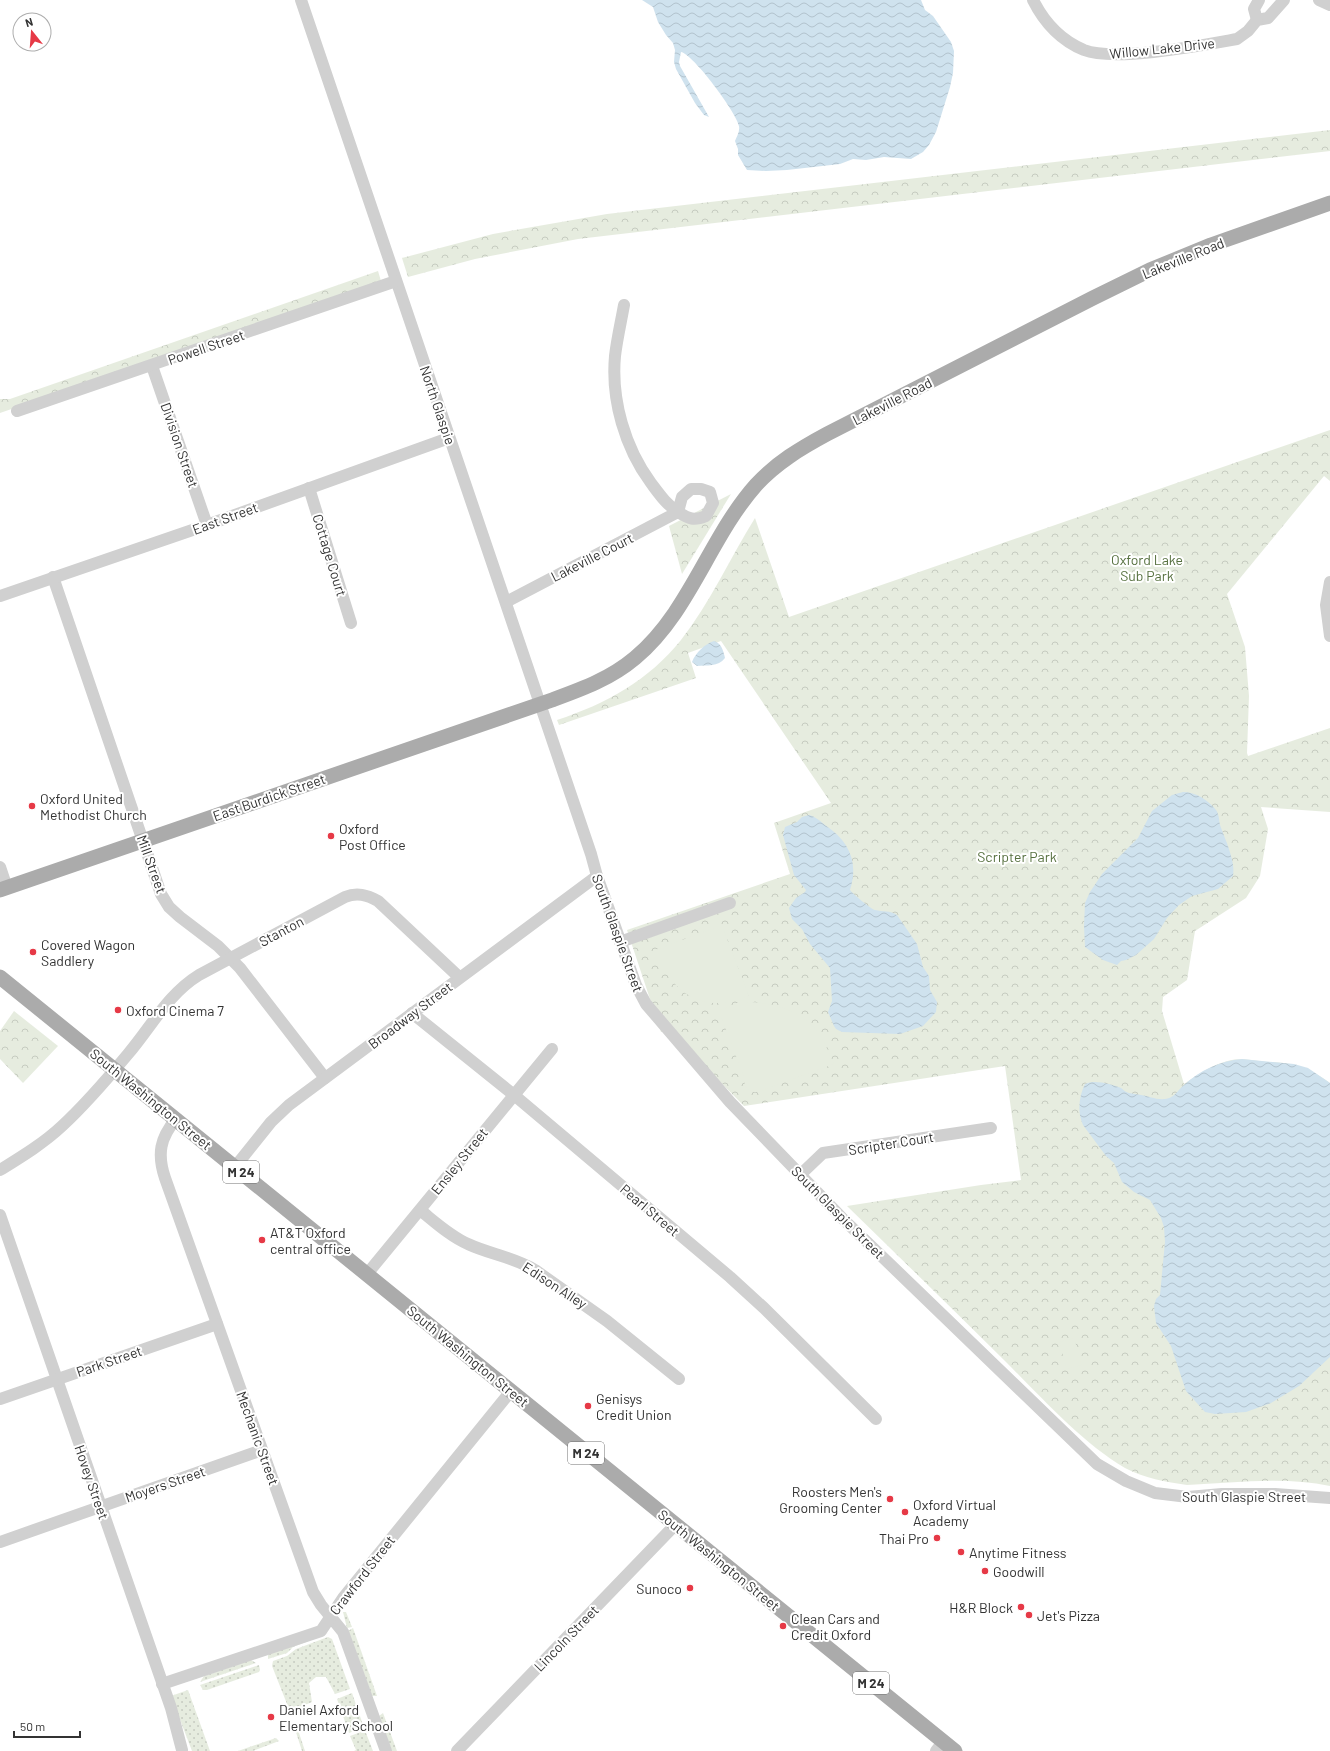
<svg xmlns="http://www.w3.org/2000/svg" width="1330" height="1751" font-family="Barlow,sans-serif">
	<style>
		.grass { fill: url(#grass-dots) }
		.forest { fill: url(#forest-crowns) }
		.garden { fill: #e6ecdf }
		.water { fill: url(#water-waves) }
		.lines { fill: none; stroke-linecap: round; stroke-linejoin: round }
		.minor { stroke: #d0d0d0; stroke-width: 12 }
		.major { stroke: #ababab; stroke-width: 15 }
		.poi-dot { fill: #e63946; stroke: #fff; stroke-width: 1.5 }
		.labels { text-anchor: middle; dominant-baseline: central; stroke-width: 4; stroke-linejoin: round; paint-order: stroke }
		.shield { fill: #fff; stroke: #707070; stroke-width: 1 }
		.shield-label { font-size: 13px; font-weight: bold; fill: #333 }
		.street-label { font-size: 14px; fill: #333; stroke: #fff }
		.park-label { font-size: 14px; fill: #56703f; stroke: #fff }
		.poi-label { font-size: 14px; fill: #333; stroke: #fff; text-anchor: start }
	</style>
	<defs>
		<pattern id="grass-dots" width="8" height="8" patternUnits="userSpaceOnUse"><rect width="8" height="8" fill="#e6ecdf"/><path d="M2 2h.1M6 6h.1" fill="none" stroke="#c6cbc0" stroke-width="1.8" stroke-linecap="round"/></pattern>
		<pattern id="forest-crowns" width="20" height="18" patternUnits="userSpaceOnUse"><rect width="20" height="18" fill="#e6ecdf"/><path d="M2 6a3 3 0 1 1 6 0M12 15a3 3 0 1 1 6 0" fill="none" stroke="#c6cbc0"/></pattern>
		<pattern id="water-waves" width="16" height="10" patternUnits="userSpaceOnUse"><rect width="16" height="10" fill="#cfe2ee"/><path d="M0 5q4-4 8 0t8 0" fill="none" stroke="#b2c2cd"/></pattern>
	</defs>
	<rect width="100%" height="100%" fill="#fff"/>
	<!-- grass -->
	<g class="grass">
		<polygon points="343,1612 346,1612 352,1627 347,1628"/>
		<polygon points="353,1628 377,1696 372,1696 348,1631"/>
		<polygon points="329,1633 293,1647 287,1653 268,1659 268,1655 272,1652"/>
		<polygon points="328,1637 332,1639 350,1689 335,1694 326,1677 316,1677 309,1683 312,1702 293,1710 289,1709 272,1666 273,1661 287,1656 296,1649"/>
		<polygon points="251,1660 256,1663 200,1682 204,1676"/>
		<polygon points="259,1665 260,1670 259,1672 207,1690 203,1690 200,1685"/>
		<polygon points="188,1690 210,1751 192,1751 171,1696"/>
		<polygon points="352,1693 363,1725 359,1729 349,1733 337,1699"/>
		<polygon points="383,1713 397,1751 392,1751 379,1716"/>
		<polygon points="296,1726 297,1727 305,1751 302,1751 294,1726"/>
		<polygon points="361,1732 366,1733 373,1751 354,1751 356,1750 350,1736"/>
		<polygon points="276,1738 279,1741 253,1751 238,1751"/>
	</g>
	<!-- forest -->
	<g class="forest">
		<polygon points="1330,130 1330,151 578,239 475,259 408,277 402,258 493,234 607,214"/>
		<polygon points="378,271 381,281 0,413 0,399 10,399"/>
		<path d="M 1330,430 L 1330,481 L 1324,476 L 1227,594 L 1245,647 L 1249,696 L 1247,753 L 1248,756 L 1330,728 L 1330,812 L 1261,807 L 1268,829 L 1260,876 L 1246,898 L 1195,931 L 1187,980 L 1163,997 L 1162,1011 L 1184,1084 C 1202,1072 1220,1059 1243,1059 C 1251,1060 1259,1061 1267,1062 C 1295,1063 1307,1067 1330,1083 L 1330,1486 C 1284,1476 1234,1483 1187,1485 C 1166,1482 1144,1478 1125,1468 C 1082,1443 1041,1397 1005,1361 C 953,1309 900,1258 847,1206 L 981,1185 L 1021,1180 L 1005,1066 L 744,1106 L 668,1029 L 661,1032 L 627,930 L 790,874 L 774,823 L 831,803 L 721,641 L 688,653 L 696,678 L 559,725 L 557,720 C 606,704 649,680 681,640 C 710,603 730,558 755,518 L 789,617 Z"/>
		<polygon points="731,494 682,574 669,526"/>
		<polygon points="14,1011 58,1046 23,1083 0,1059 0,1031"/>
	</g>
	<!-- garden -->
	<g class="garden">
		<path d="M 717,927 L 724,931 L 749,996 C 738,1000 728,1003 716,1003 C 686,1004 664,976 655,950 Z"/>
		<path d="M 751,1002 C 779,1003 811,1015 824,1042 C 828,1049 830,1057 834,1064 L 757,1092 C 750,1092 743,1088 745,1080 L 719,1011 L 737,1003 Z"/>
		<polygon points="1074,1338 1082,1365 1067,1369 1059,1342"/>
	</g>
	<!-- water -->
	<g class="water">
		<path d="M 642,0 L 921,0 L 925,10 L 933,16 L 951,42 L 954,51 L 953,73 L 950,87 L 936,132 L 929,145 L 923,152 L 911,159 L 884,157 L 866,160 L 853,159 L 840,164 L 787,170 L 766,171 L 747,170 L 738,155 L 738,149 L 735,141 C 737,136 740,132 739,126 C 737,113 693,54 681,52 L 679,62 L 680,66 L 709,117 L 704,115 L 695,103 L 676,69 L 674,62 L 675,50 L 673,43 L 666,35 L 658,22 L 653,7 Z"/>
		<path d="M 714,641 C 722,644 723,650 725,658 C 718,667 707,665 697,666 L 692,662 C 696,652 705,644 714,641 Z"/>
		<path d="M 1183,792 C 1196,792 1208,800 1216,810 C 1219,814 1219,820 1220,825 C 1225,839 1236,862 1233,876 L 1218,889 L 1192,896 L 1179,905 L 1167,918 L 1154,939 L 1136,955 L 1126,960 L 1121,961 L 1117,965 L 1103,960 L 1085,947 L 1084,926 L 1085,903 L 1090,892 L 1102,874 L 1138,838 L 1152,811 L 1172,795 Z"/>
		<path d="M 809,815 C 816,817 820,821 825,825 C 849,841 859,862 850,890 C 853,894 871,909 875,910 C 883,912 890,910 897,915 L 917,944 L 923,967 L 929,976 L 930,990 L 937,1002 L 936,1012 L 923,1026 L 900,1034 L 842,1032 L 836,1029 L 834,1026 L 828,1012 L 832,1001 L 830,968 L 810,944 L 802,929 L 792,919 L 789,908 L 796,898 L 805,892 L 806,890 L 794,875 L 783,835 L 785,827 L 797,822 L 802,817 Z"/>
		<path d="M 1242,1059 L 1294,1064 L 1308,1068 L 1330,1083 L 1330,1357 L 1299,1386 L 1271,1403 L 1246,1412 L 1215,1414 L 1205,1412 L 1186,1391 L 1171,1346 L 1156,1323 L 1154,1306 L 1156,1299 L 1160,1295 L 1165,1242 L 1164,1227 L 1161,1218 L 1150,1200 L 1134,1192 L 1122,1182 L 1114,1163 L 1106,1156 L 1083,1125 C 1077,1112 1079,1096 1085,1084 C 1094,1079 1112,1084 1121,1088 C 1124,1090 1125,1092 1129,1093 C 1133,1094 1137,1094 1141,1095 C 1149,1096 1156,1100 1165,1099 C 1173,1099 1178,1090 1184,1085 C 1200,1070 1220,1061 1242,1059 Z"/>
	</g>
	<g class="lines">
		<!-- minor -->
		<g class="minor">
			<polyline points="301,0 591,854 597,876 636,985 646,1004 730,1102 842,1218 1097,1464 1126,1481 1155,1493 1188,1497 1222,1494 1275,1494 1330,1498"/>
			<path d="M 1033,0 C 1044,22 1060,40 1084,50 C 1115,62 1203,45 1237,39 L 1248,31 L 1257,20 L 1268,18 L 1284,0"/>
			<polyline points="1319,0 1330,5"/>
			<polyline points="1257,20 1254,9 1259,0"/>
			<polyline points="152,366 207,525"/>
			<polyline points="17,411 396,281"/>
			<polyline points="309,488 351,623"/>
			<polyline points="53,577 161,894 169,907 180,917 218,946 240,968 325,1078"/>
			<polyline points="1330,582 1326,605 1330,636"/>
			<polyline points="0,596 207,525 449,438"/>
			<path d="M 506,602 L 678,512 C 689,519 694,521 706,516 L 713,503 L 710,492 L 701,489 L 691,489 L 682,497 L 678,512 C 666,504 660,495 651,483 C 625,448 611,400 615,356 C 617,339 621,322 624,305"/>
			<polyline points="0,867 7,888"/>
			<polyline points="620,942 730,903"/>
			<polyline points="412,1013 514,1095 730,1277 764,1308 876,1419"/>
			<path d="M 176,1119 C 160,1138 157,1154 165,1178 L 313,1592 L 321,1605 L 343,1632 L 386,1751"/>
			<polyline points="235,1167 271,1122 289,1105 597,876"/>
			<path d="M 0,1170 C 21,1157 44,1143 62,1126 C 86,1104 108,1078 128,1054 C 151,1027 168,994 199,975 L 345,897 C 357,892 367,895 378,901 L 459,977"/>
			<polyline points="800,1175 823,1153 991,1128"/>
			<path d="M 420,1210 C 435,1222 450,1236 468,1244 C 489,1254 514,1257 535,1270 L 607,1321 L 679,1379"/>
			<polyline points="0,1215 171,1708 182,1750"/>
			<polyline points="367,1274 552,1049"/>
			<polyline points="0,1399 217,1324"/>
			<polyline points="0,1542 262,1450"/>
			<polyline points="162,1684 321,1631 343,1598 511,1391"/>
			<polyline points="457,1751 675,1525"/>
			<polyline points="936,1751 943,1742"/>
		</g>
		<!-- major -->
		<g class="major">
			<path d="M 0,890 L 552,700 C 582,689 610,679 635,658 C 690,612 709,538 756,485 C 776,463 801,448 827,434 L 1093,298 L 1150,270 L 1211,245 L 1330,203"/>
			<polyline points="0,977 955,1751"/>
		</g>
	</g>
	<!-- markers -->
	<g class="poi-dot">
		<circle cx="32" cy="806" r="4"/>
		<circle cx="331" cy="836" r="4"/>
		<circle cx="33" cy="952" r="4"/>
		<circle cx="118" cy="1010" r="4"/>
		<circle cx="262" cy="1240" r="4"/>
		<circle cx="588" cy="1406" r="4"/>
		<circle cx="890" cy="1499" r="4"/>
		<circle cx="905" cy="1512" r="4"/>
		<circle cx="937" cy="1538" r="4"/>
		<circle cx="961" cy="1552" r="4"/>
		<circle cx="985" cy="1571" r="4"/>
		<circle cx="690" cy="1588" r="4"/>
		<circle cx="1021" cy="1607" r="4"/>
		<circle cx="1029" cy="1615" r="4"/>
		<circle cx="783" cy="1626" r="4"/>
		<circle cx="271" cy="1717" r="4"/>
	</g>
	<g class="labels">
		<!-- shield labels -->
		<g class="shield">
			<rect x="223" y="1161" width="36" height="22" rx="3"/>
			<rect x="568" y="1442" width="36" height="22" rx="3"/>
			<rect x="853" y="1672" width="36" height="22" rx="3"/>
		</g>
		<g class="shield-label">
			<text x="241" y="1172">M 24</text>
			<text x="586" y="1453">M 24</text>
			<text x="871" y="1683">M 24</text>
		</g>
		<!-- street labels -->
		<g class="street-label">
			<text transform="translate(1162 48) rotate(-6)">Willow Lake Drive</text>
			<text transform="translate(1183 258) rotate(-22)">Lakeville Road</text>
			<text transform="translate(206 347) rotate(-19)">Powell Street</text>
			<text transform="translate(892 401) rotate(-27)">Lakeville Road</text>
			<text transform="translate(438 405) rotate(71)">North Glaspie</text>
			<text transform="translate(180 445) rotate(71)">Division Street</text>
			<text transform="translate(225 518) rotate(-20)">East Street</text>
			<text transform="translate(330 555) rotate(73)">Cottage Court</text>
			<text transform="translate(592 557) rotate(-27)">Lakeville Court</text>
			<text transform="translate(269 797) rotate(-19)">East Burdick Street</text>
			<text transform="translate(152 864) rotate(70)">Mill Street</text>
			<text transform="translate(281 931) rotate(-28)">Stanton</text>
			<text transform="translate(618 933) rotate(70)">South Glaspie Street</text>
			<text transform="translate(410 1015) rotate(-37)">Broadway Street</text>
			<text transform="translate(151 1099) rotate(39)">South Washington Street</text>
			<text transform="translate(891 1143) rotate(-9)">Scripter Court</text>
			<text transform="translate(459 1161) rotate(-51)">Ensley Street</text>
			<text transform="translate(650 1210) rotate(40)">Pearl Street</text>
			<text transform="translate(838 1212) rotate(45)">South Glaspie Street</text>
			<text transform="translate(555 1285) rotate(33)">Edison Alley</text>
			<text transform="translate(468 1356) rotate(39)">South Washington Street</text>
			<text transform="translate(109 1361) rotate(-19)">Park Street</text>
			<text transform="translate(258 1438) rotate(70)">Mechanic Street</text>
			<text transform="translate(92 1482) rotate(71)">Hovey Street</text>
			<text transform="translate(165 1484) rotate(-19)">Moyers Street</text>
			<text x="1244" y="1496">South Glaspie Street</text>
			<text transform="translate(719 1560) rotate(39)">South Washington Street</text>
			<text transform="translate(362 1575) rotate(-52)">Crawford Street</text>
			<text transform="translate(566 1638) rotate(-46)">Lincoln Street</text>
		</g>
		<!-- park labels -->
		<g class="park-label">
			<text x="1147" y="559">Oxford Lake<tspan x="1147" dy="16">Sub Park</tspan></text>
			<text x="1017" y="856">Scripter Park</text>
		</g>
		<!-- poi labels -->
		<g class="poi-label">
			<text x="40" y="798">Oxford United<tspan x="40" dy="16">Methodist Church</tspan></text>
			<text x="339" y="828">Oxford<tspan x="339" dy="16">Post Office</tspan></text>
			<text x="41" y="944">Covered Wagon<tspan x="41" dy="16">Saddlery</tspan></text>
			<text x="126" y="1010">Oxford Cinema 7</text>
			<text x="270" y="1232">AT&amp;T Oxford<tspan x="270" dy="16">central office</tspan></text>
			<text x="596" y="1398">Genisys<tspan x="596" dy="16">Credit Union</tspan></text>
			<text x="882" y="1491" text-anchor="end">Roosters Men's<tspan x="882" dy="16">Grooming Center</tspan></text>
			<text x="913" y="1504">Oxford Virtual<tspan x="913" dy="16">Academy</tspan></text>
			<text x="929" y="1538" text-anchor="end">Thai Pro</text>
			<text x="969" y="1552">Anytime Fitness</text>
			<text x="993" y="1571">Goodwill</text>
			<text x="682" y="1588" text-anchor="end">Sunoco</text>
			<text x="1013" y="1607" text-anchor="end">H&amp;R Block</text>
			<text x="1037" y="1615">Jet's Pizza</text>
			<text x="791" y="1618">Clean Cars and<tspan x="791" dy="16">Credit Oxford</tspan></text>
			<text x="279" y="1709">Daniel Axford<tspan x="279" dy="16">Elementary School</tspan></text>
		</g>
	</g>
	<!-- north arrow -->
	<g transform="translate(32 32) rotate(343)"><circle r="19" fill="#ffffff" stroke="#adadad"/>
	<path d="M0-3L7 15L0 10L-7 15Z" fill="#e63946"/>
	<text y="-6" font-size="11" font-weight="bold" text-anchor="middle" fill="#333333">N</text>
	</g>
	<!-- scale -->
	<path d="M14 1731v6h66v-6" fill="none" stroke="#333333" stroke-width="2"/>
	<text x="20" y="1731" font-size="12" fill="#333333" stroke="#ffffff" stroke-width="3" paint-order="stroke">50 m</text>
</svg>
